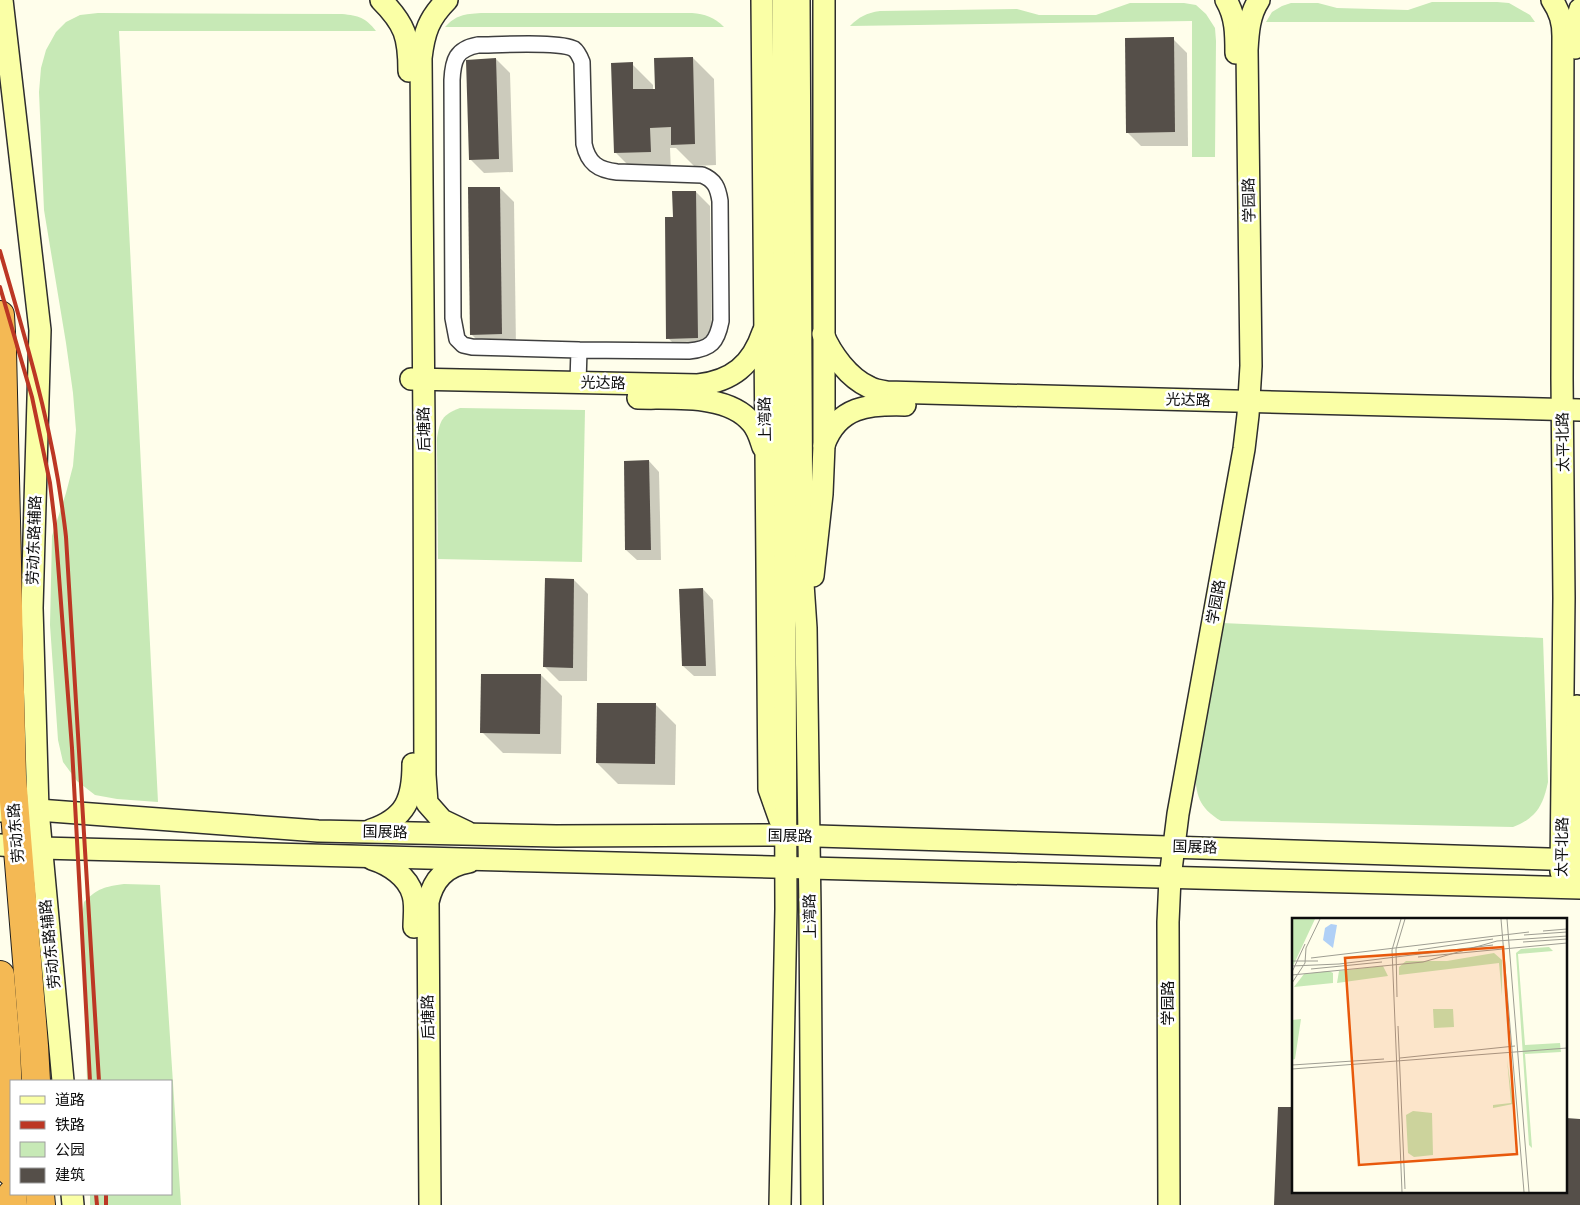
<svg xmlns="http://www.w3.org/2000/svg" width="1580" height="1205" font-family="Bitter,'Noto Sans SC',serif">
	<style>
		.green { fill: #c7e9b6 }
		.shadow { fill: #0003 }
		.building { fill: #554f49 }
		.lines { fill: none; stroke-linecap: round; stroke-linejoin: round }
		.street-casing { stroke: #3f3f3f; stroke-width: 18 }
		.secondary-casing { stroke: #2e2e2e; stroke-width: 24 }
		.highway-casing { stroke: #1d1d1d; stroke-width: 30 }
		.street { stroke: #fff; stroke-width: 15 }
		.secondary { stroke: #faffa6; stroke-width: 21 }
		.highway { stroke: #f4b954; stroke-width: 28 }
		.rail { stroke: #bc3724; stroke-width: 4 }
		.labels { text-anchor: middle; dominant-baseline: central; stroke-width: 5; stroke-linejoin: round; paint-order: stroke }
		.street-label { font-size: 15px; fill: #0c0c0c; stroke: #fff }
		.inset-road { fill: none; stroke: #9e9d92; stroke-width: 1 }
		.view { fill: #e8590c; fill-opacity: 0.15; stroke: #e8590c; stroke-width: 2.5 }
		.inset-edge { fill: none; stroke: #0c0c0c; stroke-width: 2.5 }
	</style>
	<rect width="100%" height="100%" fill="#fffeeb"/>
	<!-- green -->
	<g class="green">
		<polygon points="1432,2 1497,2 1509,3 1530,15 1535,22 1266,22 1272,12 1282,6 1291,3 1318,3 1337,8 1408,10"/>
		<path d="M 1130,3 L 1184,3 L 1196,5 L 1206,14 L 1215,28 L 1216,41 L 1215,157 L 1192,157 L 1192,21 L 850,26 C 859,17 866,13 880,11 L 1017,9 L 1039,15 L 1096,15 Z"/>
		<path d="M 98,13 L 342,14 C 359,16 365,17 376,31 L 119,31 L 158,802 L 117,799 L 95,795 L 77,781 L 63,762 L 58,740 L 50,625 L 52,536 L 66,493 L 73,466 L 76,430 L 73,393 L 66,343 L 44,210 L 39,92 L 41,68 L 46,50 L 56,32 L 66,22 L 80,15 Z"/>
		<path d="M 481,13 L 692,13 C 705,14 714,17 724,27 L 445,27 C 456,15 464,14 481,13 Z"/>
		<path d="M 460,408 L 585,410 L 582,562 L 438,559 L 437,438 C 440,420 442,415 460,408 Z"/>
		<path d="M 1222,623 L 1543,638 L 1548,782 C 1543,806 1536,818 1513,827 L 1221,821 C 1198,807 1196,795 1195,770 Z"/>
		<path d="M 124,884 L 160,885 L 181,1205 L 90,1205 L 90,1194 L 171,1194 L 171,1081 L 87,1081 L 82,916 L 84,902 C 98,888 104,887 124,884 Z"/>
	</g>
	<!-- shadow -->
	<g class="shadow">
		<polygon points="1173,39 1187,53 1188,146 1141,146 1127,132"/>
		<polygon points="693,58 714,79 716,165 694,166 676,148 670,148 671,172 636,173 615,152 632,64 653,85 653,90 656,90"/>
		<polygon points="496,59 510,73 513,172 484,173 470,159"/>
		<polygon points="500,188 514,202 516,348 485,348 471,334"/>
		<polygon points="696,192 710,206 712,352 682,352 668,338 674,218"/>
		<polygon points="649,461 659,472 661,560 637,560 626,550"/>
		<polygon points="574,580 588,594 587,681 559,681 545,667"/>
		<polygon points="703,589 713,600 716,676 694,676 683,666"/>
		<polygon points="541,675 562,696 561,754 503,753 482,732"/>
		<polygon points="655,704 676,725 675,785 618,784 597,763"/>
	</g>
	<!-- building -->
	<g class="building">
		<polygon points="1174,37 1175,132 1126,133 1125,38"/>
		<polygon points="693,57 695,144 671,145 671,127 650,128 651,152 614,153 611,63 633,62 633,89 655,89 654,58"/>
		<polygon points="496,58 499,159 469,160 466,60"/>
		<polygon points="468,187 500,187 502,334 470,335"/>
		<polygon points="672,191 696,191 698,338 666,339 665,217 673,217"/>
		<polygon points="649,460 651,550 625,550 624,461"/>
		<polygon points="545,578 574,579 573,668 543,667"/>
		<polygon points="703,588 706,666 682,666 679,589"/>
		<polygon points="481,674 541,674 540,734 480,733"/>
		<polygon points="597,703 656,703 655,764 596,763"/>
		<polygon points="1278,1107 1294,1107 1294,1191 1566,1191 1566,1118 1580,1119 1580,1205 1274,1205"/>
	</g>
	<g class="lines">
		<!-- street casing -->
		<g class="street-casing">
			<path id="street" d="M 578,382 L 579,350 L 689,351 C 711,349 717,342 721,321 L 720,201 C 718,188 715,180 702,175 L 617,172 C 598,170 588,163 584,144 L 582,62 C 580,57 578,52 574,49 C 561,41 496,45 478,45 C 456,49 453,60 452,80 L 453,318 L 457,339 L 463,345 L 472,347 L 579,350"/>
		</g>
		<!-- secondary casing -->
		<g class="secondary-casing">
			<g id="secondary">
				<polyline points="2,0 40,330 32,608 38,810 63,1081"/>
				<path d="M 381,0 C 405,24 409,37 409,71"/>
				<path d="M 447,0 C 429,18 424,32 421,58 L 424,426 L 425,775 L 427,803 L 442,820 L 467,832"/>
				<polyline points="762,0 769,789 780,820"/>
				<polyline points="799,0 802,569 806,628 810,910 812,1205"/>
				<path d="M 1226,0 C 1236,17 1236,34 1236,53"/>
				<path d="M 1552,0 C 1560,12 1563,22 1563,36 L 1562,378 L 1564,598 L 1561,872"/>
				<polyline points="1575,48 1576,24 1580,9"/>
				<path d="M 823,334 C 831,354 849,378 869,387 C 874,390 881,391 887,392 L 1580,410"/>
				<path d="M 411,379 L 698,385 C 732,381 752,365 763,332"/>
				<path d="M 638,398 C 672,399 728,393 752,423 C 758,430 760,438 763,447"/>
				<path d="M 824,445 C 838,406 869,404 905,405"/>
				<polyline points="813,576 822,494 824,445 824,0"/>
				<polyline points="0,811 38,810 318,831 556,836 785,835 1580,860"/>
				<path d="M 371,830 C 406,818 413,799 413,764"/>
				<polyline points="0,845 41,848 1580,888"/>
				<path d="M 372,859 C 388,864 408,876 413,895 C 416,905 414,917 414,927"/>
				<polyline points="1577,875 1579,821 1577,706"/>
				<polyline points="72,1194 73,1205"/>
				<path d="M 430,1205 L 428,902 C 433,880 445,866 469,862"/>
				<polyline points="780,1205 786,909 783,0"/>
				<path d="M 1169,1205 L 1168,922 L 1170,878 L 1178,814 L 1244,449 L 1248,415 L 1251,366 L 1247,50 C 1248,33 1249,15 1259,0"/>
			</g>
		</g>
		<!-- highway casing -->
		<g class="highway-casing">
			<g id="highway">
				<polyline points="0,315 2,350 12,777 34,1046 36,1081"/>
				<polyline points="0,975 6,1047 11,1172"/>
				<polyline points="12,1194 13,1205"/>
				<polyline points="40,1194 41,1205"/>
			</g>
		</g>
		<!-- street -->
		<use href="#street" class="street"/>
		<!-- secondary -->
		<use href="#secondary" class="secondary"/>
		<!-- highway -->
		<use href="#highway" class="highway"/>
		<!-- rail -->
		<g class="rail">
			<path d="M 0,251 C 22,327 45,403 58,480 C 61,499 64,518 66,537 L 99,1081"/>
			<polyline points="0,287 32,397 50,483 55,524 72,748 90,1081"/>
			<polyline points="96,1194 97,1205"/>
			<polyline points="106,1194 106,1205"/>
		</g>
	</g>
	<g class="labels">
		<!-- street labels -->
		<g class="street-label">
			<text transform="translate(1249 200) rotate(-91)">学园路</text>
			<text transform="translate(603 383) rotate(1)">光达路</text>
			<text transform="translate(1188 400) rotate(1)">光达路</text>
			<text transform="translate(765 419) rotate(-91)">上湾路</text>
			<text transform="translate(424 429) rotate(-91)">后塘路</text>
			<text transform="translate(1563 442) rotate(-91)">太平北路</text>
			<text transform="translate(34 540) rotate(-88)">劳动东路辅路</text>
			<text transform="translate(1216 602) rotate(-80)">学园路</text>
			<text transform="translate(385 832) rotate(1)">国展路</text>
			<text transform="translate(16 833) rotate(-95)">劳动东路</text>
			<text transform="translate(790 836) rotate(1)">国展路</text>
			<text transform="translate(1195 847) rotate(2)">国展路</text>
			<text transform="translate(1562 847) rotate(-89)">太平北路</text>
			<text transform="translate(810 916) rotate(-91)">上湾路</text>
			<text transform="translate(50 944) rotate(-96)">劳动东路辅路</text>
			<text transform="translate(1168 1003) rotate(-90)">学园路</text>
			<text transform="translate(428 1017) rotate(-91)">后塘路</text>
		</g>
	</g>
	<!-- overview -->
	<g transform="translate(1292 918)">
		<rect width="275" height="275" fill="#fffeeb"/>
		<path d="M 0,1 L 23,1 L 0,50 ZM 257,29 L 261,33 L 226,36 L 233,127 L 268,125 L 269,134 L 233,136 L 240,230 L 237,227 L 224,35 L 229,31 ZM 202,35 L 210,42 L 210,78 L 207,45 L 107,57 L 107,49 L 114,43 L 155,43 ZM 91,48 L 96,58 L 45,65 L 47,53 ZM 37,53 L 41,55 L 41,65 L 2,69 L 12,56 ZM 141,91 L 161,91 L 162,109 L 142,110 ZM 9,101 L 3,141 L 0,142 L 0,102 ZM 215,141 L 221,186 L 201,190 L 201,187 L 219,185 ZM 121,193 L 140,195 L 141,237 L 122,239 L 116,235 L 114,197 Z" fill="#c7e9b6"/>
		<path d="M 39,6 L 45,7 L 41,30 L 31,22 L 33,10 Z" fill="#b0d0f6"/>
		<path class="inset-road" d="M 109,1 L 100,32 L 110,274M 209,1 L 232,274M 215,1 L 237,274M 251,13 L 275,11M 232,17 L 275,14M 231,24 L 275,21M 126,32 L 201,21M 126,39 L 275,25M 19,40 L 237,14M 0,43 L 26,43M 0,48 L 47,46 L 201,27M 19,51 L 90,44M 0,54 L 13,26M 0,57 L 131,44 L 205,23 L 275,18M 0,65 L 13,45 L 14,30 L 28,1M 105,79 L 104,31 L 113,1M 106,108 L 113,271M 108,140 L 223,128M 0,147 L 92,141M 0,151 L 275,130"/>
		<path class="view" d="M 211,29 L 225,236 L 67,247 L 53,40 Z"/>
		<rect width="275" height="275" class="inset-edge"/>
	</g>
	<!-- legend -->
	<rect x="10" y="1080" width="162" height="115" fill="#ffffff" stroke="#9e9e9e"/>
	<rect x="20" y="1096" width="25" height="8" fill="#faffa6" stroke="#9e9e9e"/>
	<text x="55" y="1105" font-size="15" fill="#0c0c0c">道路</text>
	<rect x="20" y="1121" width="25" height="8" fill="#bc3724" stroke="#9e9e9e"/>
	<text x="55" y="1130" font-size="15" fill="#0c0c0c">铁路</text>
	<rect x="20" y="1142" width="25" height="15" fill="#c7e9b6" stroke="#9e9e9e"/>
	<text x="55" y="1155" font-size="15" fill="#0c0c0c">公园</text>
	<rect x="20" y="1168" width="25" height="15" fill="#554f49" stroke="#9e9e9e"/>
	<text x="55" y="1180" font-size="15" fill="#0c0c0c">建筑</text>
</svg>
